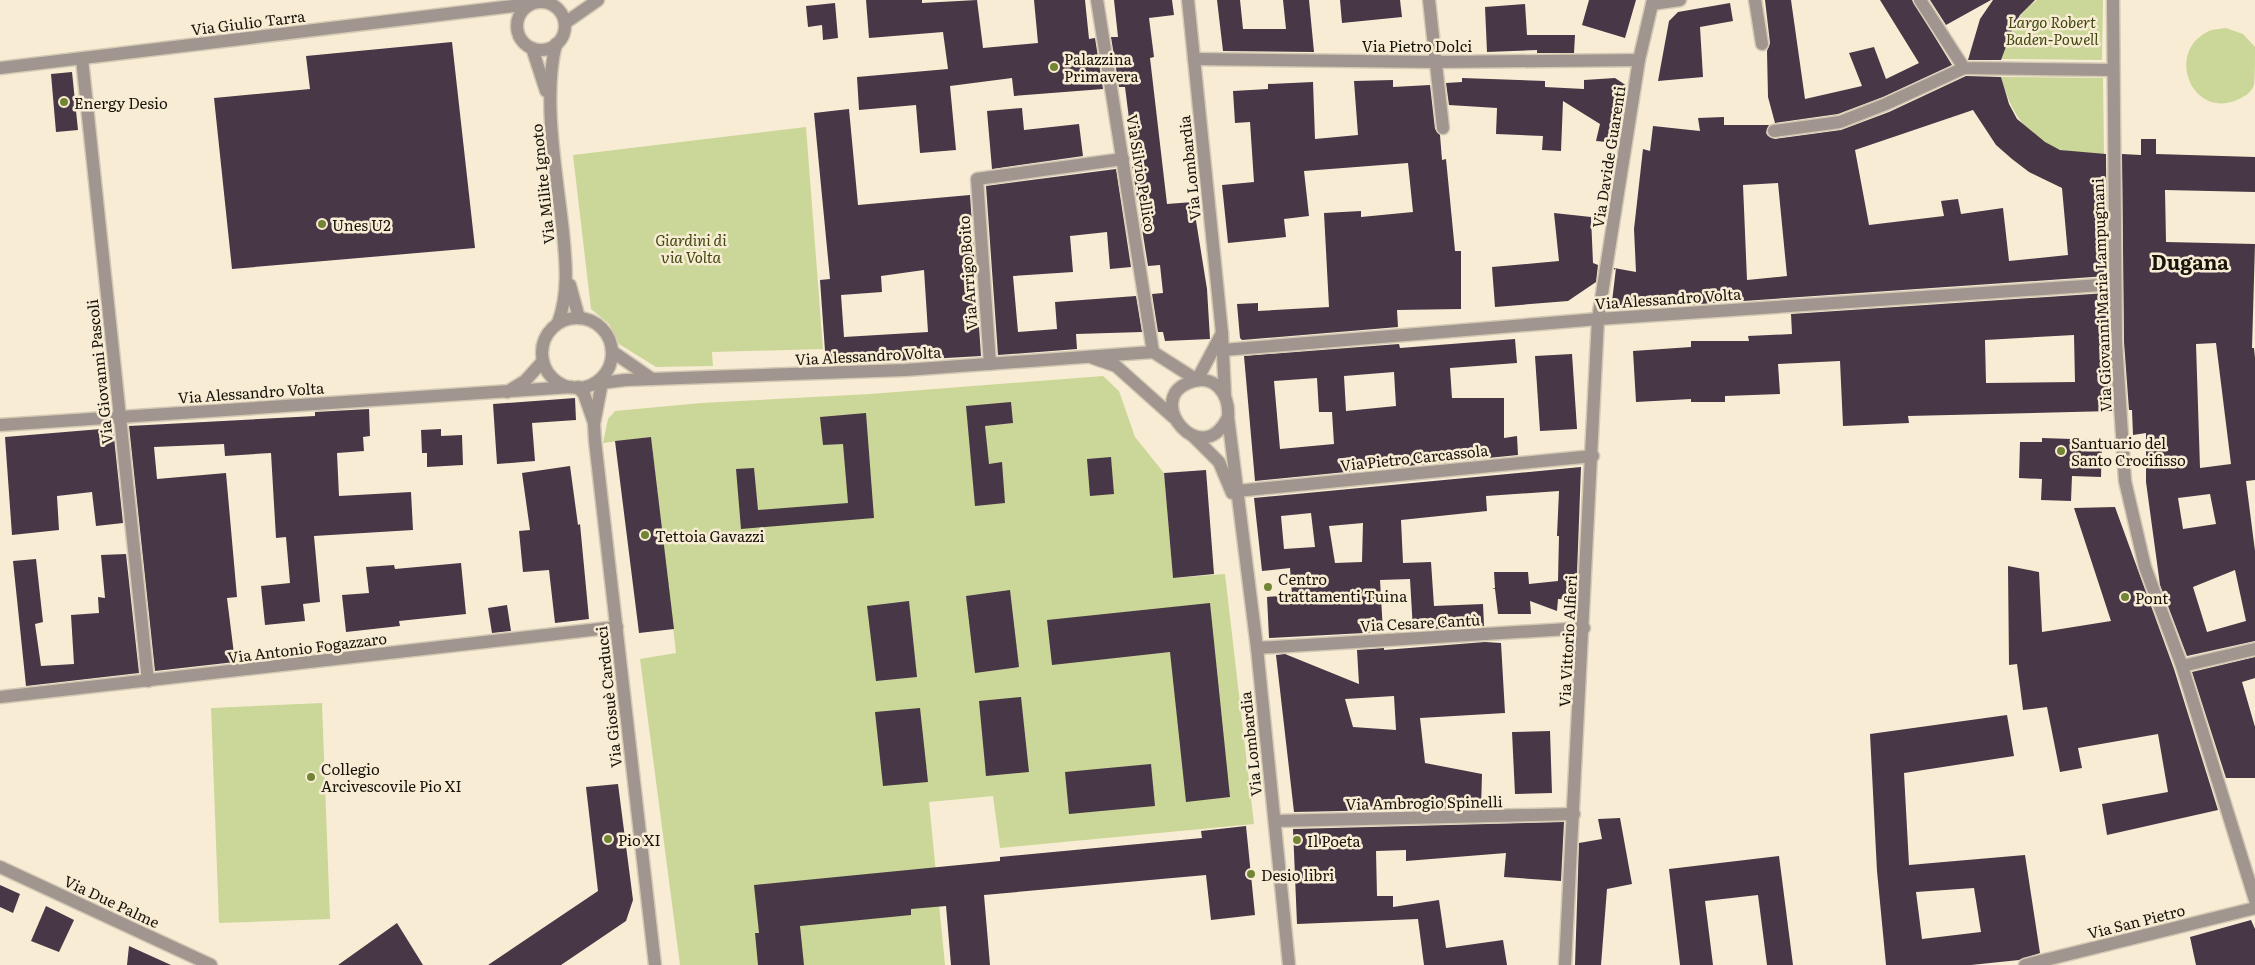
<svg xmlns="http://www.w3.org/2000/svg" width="2255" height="965" font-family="Literata,serif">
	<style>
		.green { fill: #cbd798 }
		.building { fill: #483746; fill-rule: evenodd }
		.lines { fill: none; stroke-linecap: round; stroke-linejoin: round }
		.minor-casing { stroke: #d4cab4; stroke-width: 15 }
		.minor { stroke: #a19590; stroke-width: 12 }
		.poi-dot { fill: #728535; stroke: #f8edd4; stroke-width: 2 }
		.labels { text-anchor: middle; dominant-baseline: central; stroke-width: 5; stroke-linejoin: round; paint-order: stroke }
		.park-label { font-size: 15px; font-style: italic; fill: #3f470e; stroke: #f8edd4 }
		.street-label { font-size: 15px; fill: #18140b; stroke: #f8edd4 }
		.poi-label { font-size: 15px; fill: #18140b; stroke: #f8edd4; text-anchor: start }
		.district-label { font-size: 20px; font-weight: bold; fill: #18140b; stroke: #f8edd4 }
	</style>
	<rect width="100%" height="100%" fill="#f8edd4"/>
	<!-- green -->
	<g class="green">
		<path d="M 2037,0 L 2103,0 L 2102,60 L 2001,59 C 2009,35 2016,15 2037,0 Z"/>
		<path d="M 2226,28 L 2243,34 L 2255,47 C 2255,57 2255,76 2254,85 C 2251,93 2244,97 2237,100 C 2193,119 2165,54 2207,32 C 2212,29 2220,29 2226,28 Z"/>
		<path d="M 2001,77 L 2103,78 L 2104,154 C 2091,153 2076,153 2062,150 C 2027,142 2009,108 2001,77 Z"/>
		<polygon points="806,127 823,349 712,352 713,366 656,367 619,344 609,324 591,309 573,155"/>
		<polygon points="1103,376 1119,391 1135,437 1164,473 1173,578 1225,574 1254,824 1000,848 993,796 929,802 945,965 680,965 640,659 676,653 651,437 603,443 608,419 615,411 701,403 870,394"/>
		<polygon points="322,703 330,919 219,923 211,708"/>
	</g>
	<!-- building -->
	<g class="building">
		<polygon points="866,0 922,0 922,3 977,0 983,48 1038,43 1034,0 1085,0 1089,39 1095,38 1103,89 1014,96 1012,78 950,86 956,150 920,153 916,105 859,110 857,77 948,69 943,32 869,38"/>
		<polygon points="1114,0 1172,0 1174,15 1149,18 1154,57 1150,58 1167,204 1193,202 1207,289 1210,339 1165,341 1163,332 1158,332 1152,294 1163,293 1160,265 1148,266 1132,166 1135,166 1125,87 1119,87 1111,37 1118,37"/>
		<polygon points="1217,0 1240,0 1243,29 1286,29 1283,0 1309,0 1314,52 1223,51"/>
		<polygon points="1340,0 1400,0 1402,17 1342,23"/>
		<polygon points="1589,0 1636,0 1625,38 1582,25"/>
		<polygon points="1765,0 1791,0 1805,99 1862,86 1849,53 1874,47 1886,79 1919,63 1880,0 1912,0 1952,65 1883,97 1838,114 1775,123 1768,97 1767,51 1770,43"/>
		<polygon points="1930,0 1991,0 1946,25"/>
		<polygon points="1993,0 2035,0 2020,15 2014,25 2001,60 1968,60 1980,19"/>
		<polygon points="835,3 838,38 823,40 822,25 808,27 806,6"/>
		<polygon points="1730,3 1733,21 1700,27 1703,77 1658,81 1669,21 1678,12"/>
		<polygon points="1525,4 1527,35 1575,35 1574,53 1537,53 1537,50 1487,52 1485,7"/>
		<polygon points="452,42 475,248 232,269 214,98 310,89 306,56"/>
		<polygon points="72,72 78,130 56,132 51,74"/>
		<path d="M 1966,76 L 2001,77 L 2009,104 L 2017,119 L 2045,142 L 2060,150 L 2106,154 L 2107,276 L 1611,310 L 1616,268 L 1614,270 L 1614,268 L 1636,272 L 1634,229 L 1643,149 L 1650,151 L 1653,126 L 1700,131 L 1698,118 L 1724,117 L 1724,125 L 1769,125 L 1766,133 L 1768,136 L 1775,139 L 1841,130 L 1889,112 ZM 1973,110 L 1996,145 L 2012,159 L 2029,172 L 2062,188 L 2068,255 L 2009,261 L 2003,208 L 1961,214 L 1958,199 L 1941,201 L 1944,216 L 1869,225 L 1855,150 ZM 1778,183 L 1787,276 L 1747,280 L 1743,185 Z"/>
		<polygon points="1462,78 1545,81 1545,87 1584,89 1584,80 1615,78 1627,86 1618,143 1596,141 1600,124 1563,101 1561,151 1542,150 1543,136 1496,134 1497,108 1449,105 1446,83 1462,82"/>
		<polygon points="1393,80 1393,87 1430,85 1435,129 1440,135 1442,160 1446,159 1455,251 1461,251 1461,309 1397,310 1398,327 1242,340 1240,338 1237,304 1258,303 1258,311 1329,307 1324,213 1361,211 1361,217 1413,212 1408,163 1304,171 1309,216 1284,219 1286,237 1228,243 1222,185 1254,182 1250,122 1235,123 1233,91 1268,89 1268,84 1313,82 1315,139 1358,135 1354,81"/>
		<polygon points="1022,108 1024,130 1079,124 1083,156 992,169 987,111"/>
		<path d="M 849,109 L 858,205 L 970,195 L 981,356 L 826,365 L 820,280 L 830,279 L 814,113 ZM 924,270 L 928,332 L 844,337 L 841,295 L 882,292 L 881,276 Z"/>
		<path d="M 2141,139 L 2156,139 L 2156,154 L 2255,157 L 2255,192 L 2165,190 L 2166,242 L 2255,244 L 2252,348 L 2254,348 L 2255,358 L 2255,480 L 2246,481 L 2255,551 L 2255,641 L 2187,656 L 2160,585 L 2146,482 L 2146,433 L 2133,435 L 2132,410 L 2129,410 L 2124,342 L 2122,154 L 2141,155 ZM 2216,343 L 2231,464 L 2200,468 L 2196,344 ZM 2210,494 L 2216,524 L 2183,529 L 2178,498 ZM 2235,570 L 2246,621 L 2207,632 L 2193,587 Z"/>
		<polygon points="1116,169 1131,267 1110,269 1107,232 1070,236 1073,272 1013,276 1018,332 1057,329 1055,302 1136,296 1142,332 1076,334 1077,349 998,355 986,186"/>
		<polygon points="1554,213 1591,217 1593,263 1598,265 1596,282 1568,301 1495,307 1492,267 1559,261"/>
		<path d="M 2107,293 L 2112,411 L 1908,416 L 1909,423 L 1843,426 L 1840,361 L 1778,364 L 1780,394 L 1725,396 L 1725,402 L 1691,402 L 1691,399 L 1636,402 L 1633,351 L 1691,347 L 1691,341 L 1749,341 L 1748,336 L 1792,334 L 1791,314 ZM 2074,335 L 2075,382 L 1986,383 L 1985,340 Z"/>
		<path d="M 1515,339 L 1517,363 L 1450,368 L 1452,398 L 1504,398 L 1504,438 L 1517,436 L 1518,455 L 1255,481 L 1244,356 L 1399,344 L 1400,348 ZM 1394,372 L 1396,406 L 1346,411 L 1344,376 ZM 1317,378 L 1319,412 L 1332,412 L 1334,444 L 1280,449 L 1274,381 Z"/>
		<polygon points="1572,354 1577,429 1540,431 1535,356"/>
		<polygon points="575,398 576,420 532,423 535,461 497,464 493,404"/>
		<polygon points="1011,402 1013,423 985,426 989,464 1002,462 1005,503 975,506 966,406"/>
		<polygon points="369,409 370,436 363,437 364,451 337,453 339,496 411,492 413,530 314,536 320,602 303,604 305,621 265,625 261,586 290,583 286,537 276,538 271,453 225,456 224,444 154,447 157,479 226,473 237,597 227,598 235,662 155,671 129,426 315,416 315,412"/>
		<polygon points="866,413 874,518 741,529 736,469 754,468 758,510 848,503 843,444 823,445 820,417"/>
		<polygon points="113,428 123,523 96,526 92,492 57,496 59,530 12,535 5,437"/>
		<polygon points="441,429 441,436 462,435 463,465 427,467 427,453 422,453 421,430"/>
		<polygon points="651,437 674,629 639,633 615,441"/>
		<polygon points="2042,438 2102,440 2101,477 2072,476 2071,501 2041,500 2042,479 2019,478 2020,442 2042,442"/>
		<polygon points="1111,457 1114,494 1090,496 1087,459"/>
		<polygon points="570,466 578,525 580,524 589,619 555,623 549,570 523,572 519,531 530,530 522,473"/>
		<path d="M 1581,467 L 1576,600 L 1558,599 L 1557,611 L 1530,601 L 1531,614 L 1498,614 L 1495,589 L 1492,588 L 1495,588 L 1494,572 L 1528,572 L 1529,584 L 1558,581 L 1559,536 L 1557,536 L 1559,491 L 1486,496 L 1487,511 L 1401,520 L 1403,563 L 1431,562 L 1434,606 L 1483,604 L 1484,626 L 1413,630 L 1410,579 L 1380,580 L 1383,632 L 1269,638 L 1267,597 L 1292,595 L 1290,568 L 1262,571 L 1254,498 ZM 1311,513 L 1315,547 L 1284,549 L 1281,516 ZM 1363,523 L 1362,562 L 1335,563 L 1329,526 Z"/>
		<polygon points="1206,470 1214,574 1173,578 1164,473"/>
		<polygon points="2115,507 2174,669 2218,810 2107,835 2102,804 2168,792 2158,734 2078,748 2082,768 2060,772 2047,707 2023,710 2017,664 2009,665 2008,566 2039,572 2042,632 2111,621 2074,508"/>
		<polygon points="126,554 139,673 26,686 13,561 36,559 43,622 35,624 41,666 74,664 71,615 99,613 98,597 105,598 101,555"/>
		<polygon points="461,563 466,614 399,621 400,626 346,632 342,595 369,593 366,567 394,565 395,569"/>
		<polygon points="1010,590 1019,667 975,673 966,596"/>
		<polygon points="909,601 917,677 876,681 867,606"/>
		<polygon points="1210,603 1230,797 1186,802 1170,652 1052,665 1047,620"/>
		<polygon points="507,605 511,631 492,633 488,608"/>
		<path d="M 1485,642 L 1501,643 L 1505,713 L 1420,718 L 1425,763 L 1482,774 L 1481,808 L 1294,812 L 1276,655 L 1285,654 L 1359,684 L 1357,650 L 1384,648 L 1384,650 ZM 1394,696 L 1396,730 L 1353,727 L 1345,699 Z"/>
		<polygon points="2255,657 2255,678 2242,682 2255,727 2255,778 2226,778 2192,672"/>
		<polygon points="1021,697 1029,772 986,776 979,701"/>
		<polygon points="920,708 928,782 883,786 875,712"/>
		<path d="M 2007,715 L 2014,756 L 1904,773 L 1909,865 L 2025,855 L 2040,953 L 2019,960 L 1971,965 L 1886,965 L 1877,871 L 1870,734 ZM 1974,888 L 1981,932 L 1922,939 L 1916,892 Z"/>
		<polygon points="1550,731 1552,793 1515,794 1512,732"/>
		<polygon points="1151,764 1155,806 1069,814 1065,772"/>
		<polygon points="618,784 633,900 626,921 561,965 488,965 598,891 586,787"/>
		<polygon points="1620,818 1632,884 1607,889 1601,965 1575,965 1579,843 1602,839 1598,819"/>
		<polygon points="1564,822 1561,881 1504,877 1506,853 1406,861 1406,850 1376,851 1377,896 1393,896 1393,907 1439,900 1446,948 1503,940 1507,965 1424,965 1418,919 1297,924 1293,829"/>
		<polygon points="1246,826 1255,915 1211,920 1206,875 984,895 990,965 951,965 946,906 911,909 911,915 800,926 804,965 758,965 755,933 759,933 754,885 1000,861 1000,857 1202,838 1201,831"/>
		<polygon points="1779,856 1793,965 1767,965 1758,895 1705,901 1713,965 1680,965 1669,869"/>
		<polygon points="0,885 20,894 13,913 0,907"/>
		<polygon points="46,906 74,920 59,952 31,941"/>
		<polygon points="2251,920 2255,929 2255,965 2196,965 2190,937"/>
		<polygon points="397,923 423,965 338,965"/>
		<polygon points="129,946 171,965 127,965"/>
	</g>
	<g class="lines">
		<!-- minor casing -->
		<g class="minor-casing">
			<g id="minor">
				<polyline points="1097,0 1153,352"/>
				<polyline points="1188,0 1222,333 1225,396"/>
				<polyline points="1429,0 1443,128"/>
				<polyline points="1755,0 1762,44"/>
				<polyline points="1920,0 1964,68 2112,70"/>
				<polyline points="2113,0 2116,342 2125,481 2145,567 2182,666 2255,900"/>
				<circle cx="541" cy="26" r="24"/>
				<polyline points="1652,4 1680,0"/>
				<polyline points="565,23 598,0"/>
				<path d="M 556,44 C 542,98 557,176 563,232 C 566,263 569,293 558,323"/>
				<polyline points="532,48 546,91"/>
				<polyline points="82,59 148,681"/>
				<polyline points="1194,59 1436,62 1639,60"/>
				<polyline points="0,68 530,4"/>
				<polyline points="1774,131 1840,122 1886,104 1964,68"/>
				<polyline points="570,285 579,318"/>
				<circle cx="577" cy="353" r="35"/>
				<polyline points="1223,350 1598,319 2115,284"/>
				<polyline points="613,352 652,379"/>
				<polyline points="1093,358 1116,366 1173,417"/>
				<polyline points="990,364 977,179 1123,159"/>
				<polyline points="603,377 594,424 595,441 655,965"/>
				<polyline points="1197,380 1222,333"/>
				<polyline points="594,384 625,380 905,370 1153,352 1197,380"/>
				<polyline points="578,387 584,394 593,420"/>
				<polyline points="507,392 525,381 543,361"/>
				<path d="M 1228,417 C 1202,472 1144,401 1188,383 C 1214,372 1230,394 1228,417 L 1257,648 L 1289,965"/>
				<polyline points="0,425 571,387"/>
				<polyline points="1193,436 1219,462 1232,493"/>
				<polyline points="1237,491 1593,456"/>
				<polyline points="1257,648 1584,628"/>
				<polyline points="2182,666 2255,649"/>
				<polyline points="0,697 617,627"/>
				<polyline points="1275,821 1574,814"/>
				<polyline points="0,867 211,965"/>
				<polyline points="1565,965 1598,319 1639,60 1653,0"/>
				<polyline points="2025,965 2255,908"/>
			</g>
		</g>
		<!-- minor -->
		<use href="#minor" class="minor"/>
	</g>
	<!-- markers -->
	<g class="poi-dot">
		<circle cx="1054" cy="67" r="5"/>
		<circle cx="64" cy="102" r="5"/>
		<circle cx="322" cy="224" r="5"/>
		<circle cx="2061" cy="451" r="5"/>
		<circle cx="645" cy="535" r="5"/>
		<circle cx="1268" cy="587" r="5"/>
		<circle cx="2125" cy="597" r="5"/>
		<circle cx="311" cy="777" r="5"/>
		<circle cx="608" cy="839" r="5"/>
		<circle cx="1297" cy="840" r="5"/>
		<circle cx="1251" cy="874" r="5"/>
	</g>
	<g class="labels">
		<!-- park labels -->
		<g class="park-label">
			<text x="2052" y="21">Largo Robert<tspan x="2052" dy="17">Baden-Powell</tspan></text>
			<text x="691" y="239">Giardini di<tspan x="691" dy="17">via Volta</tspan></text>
		</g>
		<!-- street labels -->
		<g class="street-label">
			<text transform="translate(248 22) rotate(-7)">Via Giulio Tarra</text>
			<text x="1417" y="45">Via Pietro Dolci</text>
			<text transform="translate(1608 157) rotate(-81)">Via Davide Guarenti</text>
			<text transform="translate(1189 168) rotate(-96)">Via Lombardia</text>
			<text transform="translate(1142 173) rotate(81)">Via Silvio Pellico</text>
			<text transform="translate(542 184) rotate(-96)">Via Milite Ignoto</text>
			<text transform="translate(967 273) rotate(-94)">Via Arrigo Boito</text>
			<text transform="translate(2101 295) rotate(-92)">Via Giovanni Maria Lampugnani</text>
			<text transform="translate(1668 298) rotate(-4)">Via Alessandro Volta</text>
			<text transform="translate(868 355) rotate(-3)">Via Alessandro Volta</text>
			<text transform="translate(99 372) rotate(-96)">Via Giovanni Pascoli</text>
			<text transform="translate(251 392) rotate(-4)">Via Alessandro Volta</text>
			<text transform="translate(1414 457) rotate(-6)">Via Pietro Carcassola</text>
			<text transform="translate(1420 622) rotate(-3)">Via Cesare Cantù</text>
			<text transform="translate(1567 641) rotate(-87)">Via Vittorio Alfieri</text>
			<text transform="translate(307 647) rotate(-7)">Via Antonio Fogazzaro</text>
			<text transform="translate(608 697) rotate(-96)">Via Giosuè Carducci</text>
			<text transform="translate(1250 744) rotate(-96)">Via Lombardia</text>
			<text transform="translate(1424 802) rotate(-1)">Via Ambrogio Spinelli</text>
			<text transform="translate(112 901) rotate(25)">Via Due Palme</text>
			<text transform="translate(2136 921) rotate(-14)">Via San Pietro</text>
		</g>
		<!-- poi labels -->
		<g class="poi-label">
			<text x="1064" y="58">Palazzina<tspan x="1064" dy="17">Primavera</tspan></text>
			<text x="74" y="102">Energy Desio</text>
			<text x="332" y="224">Unes U2</text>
			<text x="2071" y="442">Santuario del<tspan x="2071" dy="17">Santo Crocifisso</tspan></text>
			<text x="655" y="535">Tettoia Gavazzi</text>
			<text x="1278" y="578">Centro<tspan x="1278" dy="17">trattamenti Tuina</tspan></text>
			<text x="2135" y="597">Pont</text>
			<text x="321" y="768">Collegio<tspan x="321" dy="17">Arcivescovile Pio XI</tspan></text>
			<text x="618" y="839">Pio XI</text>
			<text x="1307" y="840">Il Poeta</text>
			<text x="1261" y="874">Desio libri</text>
		</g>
		<!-- district labels -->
		<g class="district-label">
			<text x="2190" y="261">Dugana</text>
		</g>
	</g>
</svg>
